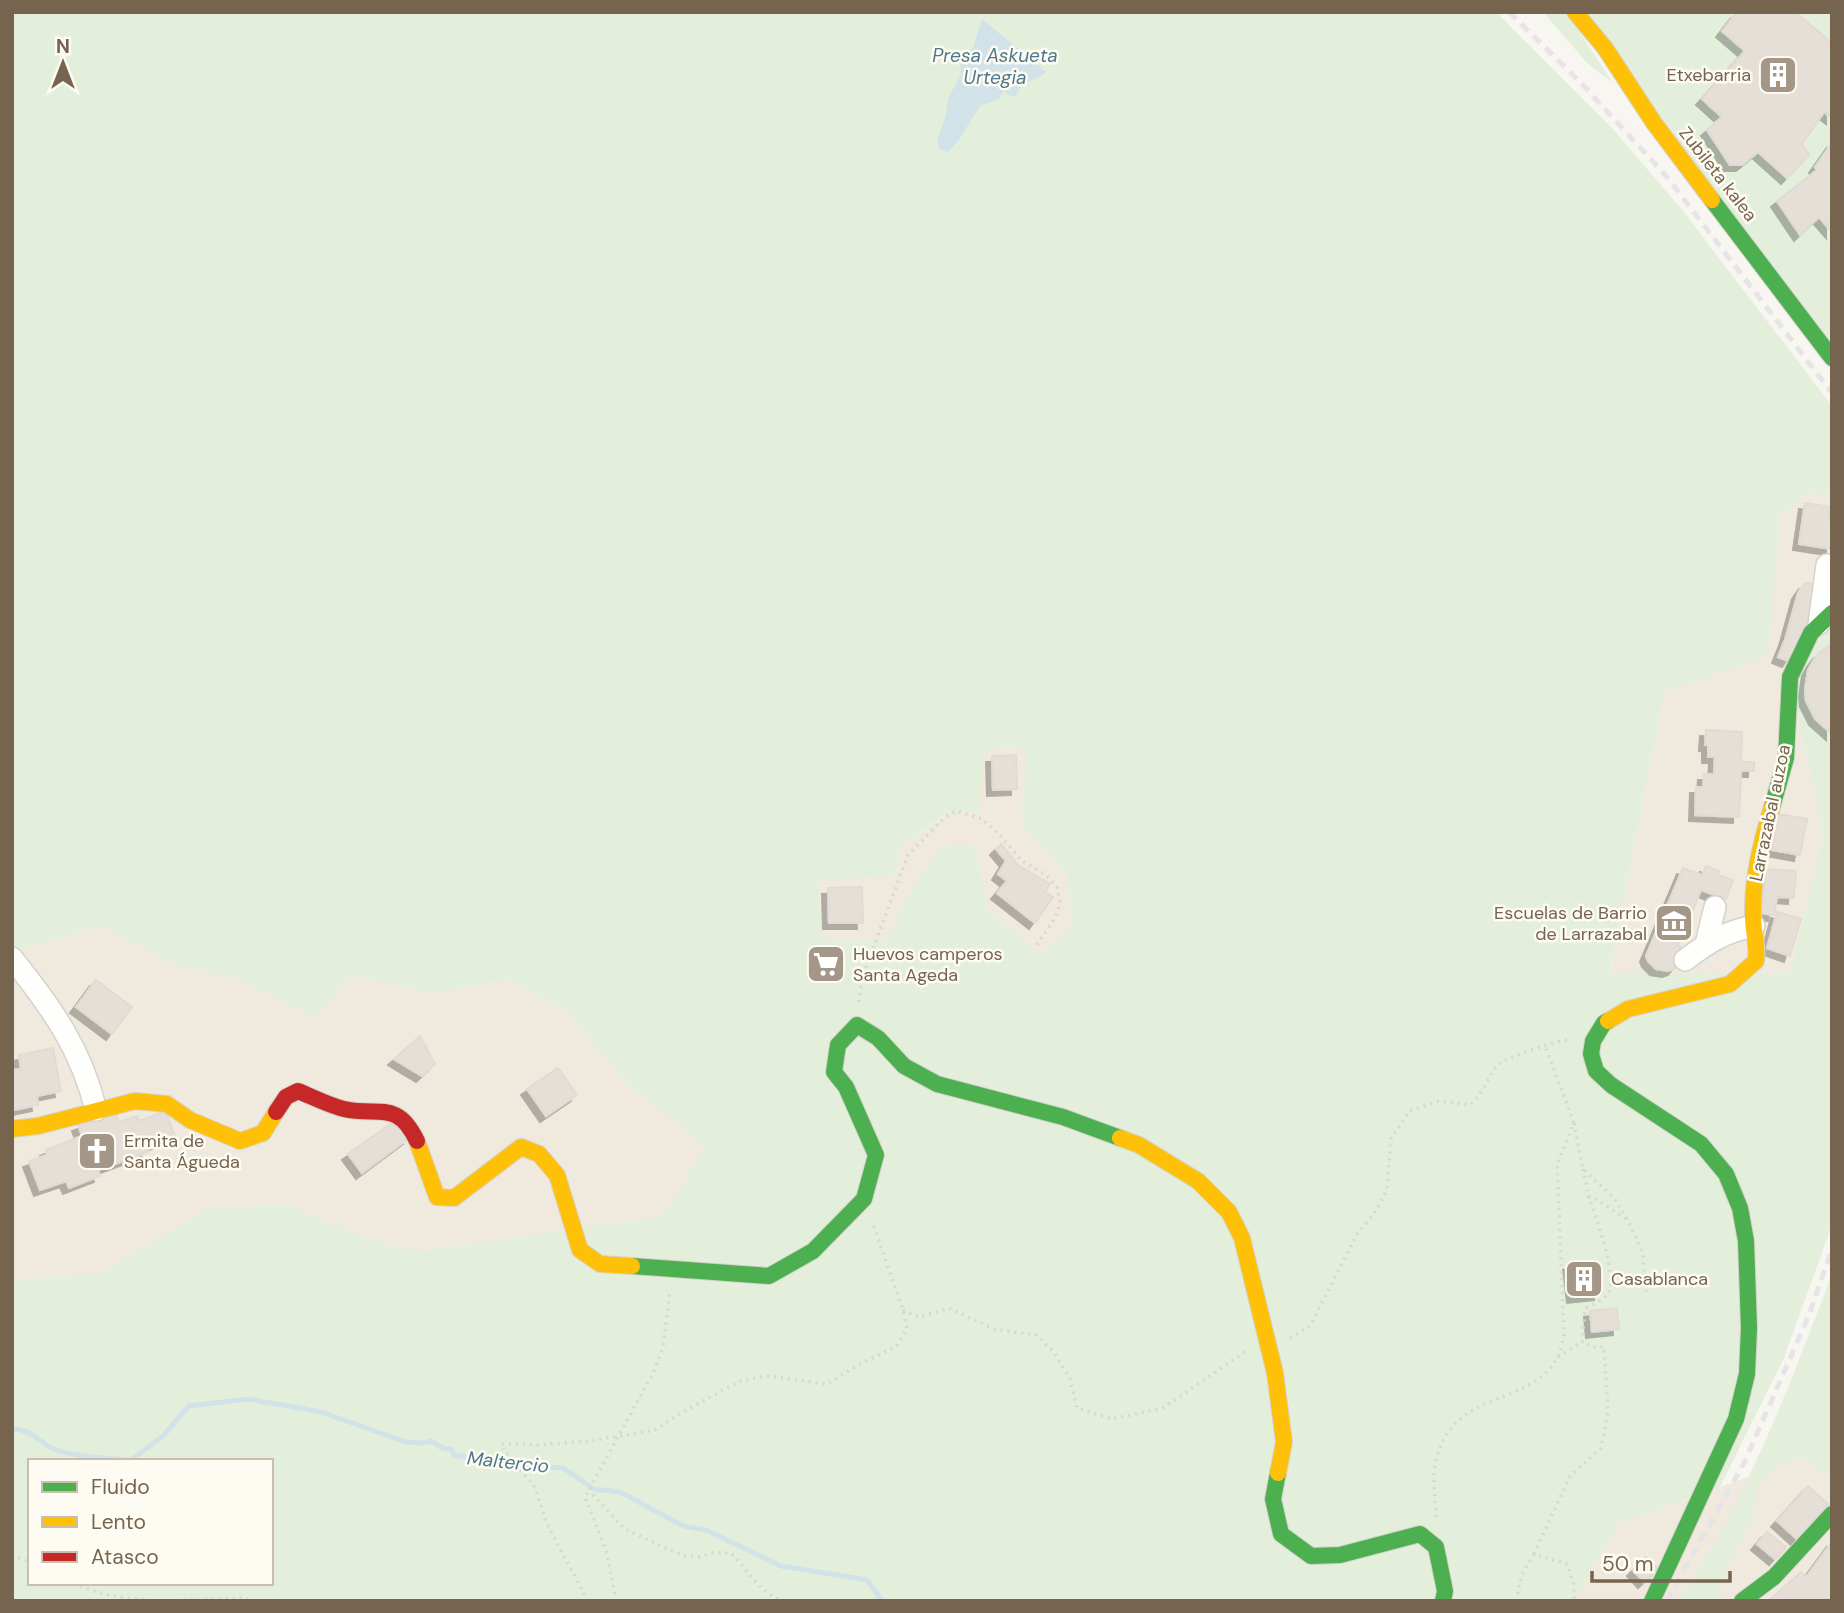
<svg xmlns="http://www.w3.org/2000/svg" width="1844" height="1613" font-family="'DM Sans',sans-serif">
	<style>
		.residential { fill: #f0eade }
		.green { fill: #e3efdb; fill-rule: evenodd }
		.water { fill: #d1e2e8 }
		.lines { fill: none; stroke-linecap: round; stroke-linejoin: round }
		.stream { stroke: #d1e2e8; stroke-width: 5 }
		.building { fill: #e5dfd7; stroke: #e1dbd2; stroke-width: 2; filter: url(#shadow) }
		.street-casing { stroke: #d6d2ca; stroke-width: 24 }
		.fast-casing { stroke: #d6d2ca; stroke-width: 18 }
		.slow-casing { stroke: #d6d2ca; stroke-width: 18 }
		.jam-casing { stroke: #d6d2ca; stroke-width: 18 }
		.path { stroke: #dad6d0; stroke-width: 3.5; stroke-dasharray: 2 5; stroke-linecap: butt }
		.street { stroke: #fefefd; stroke-width: 21 }
		.fast { stroke: #4caf50; stroke-width: 16 }
		.slow { stroke: #ffc107; stroke-width: 16 }
		.jam { stroke: #c62828; stroke-width: 16 }
		.rail { stroke: #e6e4e6; stroke-width: 5; stroke-dasharray: 10 7; stroke-linecap: butt }
		.labels { text-anchor: middle; dominant-baseline: central; stroke-width: 5; stroke-linejoin: round; paint-order: stroke }
		.poi-label { font-size: 18px; fill: #76644f; stroke: #fefcf2; text-anchor: start }
		.street-label { font-size: 18px; fill: #76644f; stroke: #fefcf2 }
		.water-label { font-size: 19px; font-style: italic; fill: #4d788f; stroke: #fefcf2 }
	</style>
	<defs>
		<filter id="shadow"><feDropShadow dx="-6" dy="6" stdDeviation="0" flood-color="#0004"/></filter>
	</defs>
	<rect width="100%" height="100%" fill="#f8f6f0"/>
	<!-- residential -->
	<g class="residential">
		<polygon points="1809,491 1832,498 1832,622 1795,703 1823,832 1790,974 1609,974 1665,691 1767,656 1780,515"/>
		<polygon points="1028,748 1021,823 1067,875 1072,927 1041,953 988,912 975,845 908,894 887,941 821,940 817,880 897,876 897,850 945,815 982,749"/>
		<polygon points="100,925 173,964 233,977 317,1017 349,975 436,993 507,979 566,1010 628,1085 707,1145 664,1216 415,1252 365,1238 285,1204 208,1209 101,1273 12,1280 12,953"/>
		<polygon points="1801,1458 1832,1477 1832,1601 1575,1601 1617,1524"/>
	</g>
	<!-- green -->
	<g class="green">
		<path d="M 12,12 L 1496,12 L 1613,129 L 1683,211 L 1832,406 L 1832,498 L 1809,491 L 1780,515 L 1768,656 L 1665,691 L 1609,973 L 1790,974 L 1823,832 L 1795,703 L 1799,675 L 1832,622 L 1832,1225 L 1784,1358 L 1720,1487 L 1617,1524 L 1575,1601 L 12,1601 L 12,1280 L 101,1273 L 208,1209 L 285,1204 L 365,1238 L 415,1252 L 664,1216 L 706,1145 L 628,1085 L 566,1010 L 507,979 L 436,993 L 349,975 L 317,1017 L 233,977 L 173,964 L 100,925 L 12,953 ZM 1027,748 L 1021,823 L 1067,875 L 1072,927 L 1041,953 L 988,912 L 975,845 L 941,846 L 908,894 L 887,941 L 822,940 L 818,880 L 897,876 L 897,850 L 944,815 L 979,812 L 983,749 ZM 30,1461 L 271,1461 L 271,1583 L 30,1583 Z"/>
		<polygon points="1543,12 1567,12 1612,82 1587,63"/>
		<polygon points="1581,12 1832,12 1832,351"/>
		<path d="M 1832,1274 L 1832,1477 L 1801,1458 L 1770,1469 L 1758,1489 L 1752,1519 L 1724,1575 L 1719,1600 L 1679,1601 C 1747,1500 1789,1387 1832,1274 Z"/>
	</g>
	<!-- water -->
	<path class="water" d="M 982,19 L 1046,72 C 1034,83 1023,78 1016,96 L 1010,96 L 1003,91 L 999,99 L 980,106 L 958,141 L 948,152 L 940,150 L 937,141 L 946,115 L 948,98 L 961,75 L 960,62 L 964,53 L 973,48 Z"/>
	<g class="lines">
		<!-- stream -->
		<path class="stream" d="M 12,1429 C 34,1429 39,1444 57,1450 C 80,1458 107,1458 131,1460 L 163,1436 L 189,1406 L 249,1399 L 321,1412 L 406,1442 L 423,1443 L 431,1441 L 444,1449 L 451,1449 L 454,1455 L 472,1458 L 482,1463 L 498,1458 L 526,1465 L 563,1468 L 594,1489 L 620,1492 L 683,1526 L 706,1530 L 781,1566 L 867,1580 L 882,1601"/>
	</g>
	<!-- building -->
	<g class="building">
		<polygon points="1737,12 1795,12 1832,43 1832,118 1824,112 1802,144 1809,155 1787,178 1758,152 1742,165 1730,165 1707,130 1722,117 1702,99 1745,51 1722,31"/>
		<polygon points="1832,143 1832,232 1819,217 1800,235 1777,201 1817,170 1815,167"/>
		<polygon points="1805,503 1831,507 1829,520 1832,520 1832,549 1799,544"/>
		<polygon points="1805,583 1817,584 1812,624 1788,661 1778,657 1785,640 1798,593"/>
		<polygon points="1832,644 1832,734 1815,719 1806,701 1805,690 1808,670 1813,661 1819,653"/>
		<polygon points="1706,730 1742,732 1741,762 1754,762 1754,771 1741,771 1739,817 1695,815 1696,787 1703,787 1704,774 1714,774 1715,757 1708,757 1708,745 1705,745"/>
		<polygon points="1016,755 1017,789 993,790 992,756"/>
		<polygon points="1779,814 1807,819 1800,855 1772,850"/>
		<polygon points="1001,844 1018,865 1050,884 1045,892 1053,897 1035,923 997,893 1007,881 998,874 1006,861 996,849"/>
		<polygon points="1706,866 1719,871 1718,875 1733,880 1726,899 1701,890 1678,946 1685,949 1682,959 1674,969 1668,971 1656,969 1648,961 1646,956 1683,868 1702,875"/>
		<polygon points="1766,869 1796,871 1794,898 1777,897 1774,915 1761,913"/>
		<polygon points="862,887 863,923 829,923 828,888"/>
		<polygon points="1777,912 1801,919 1790,956 1767,948"/>
		<polygon points="96,980 132,1007 112,1034 76,1007"/>
		<polygon points="420,1036 435,1064 422,1076 394,1059"/>
		<polygon points="53,1048 61,1091 37,1096 38,1105 14,1110 12,1070 21,1069 19,1055"/>
		<polygon points="558,1068 577,1095 546,1116 527,1089"/>
		<polygon points="166,1111 175,1137 146,1147 148,1152 98,1170 100,1176 69,1188 66,1181 40,1190 29,1161 47,1155 46,1150 82,1136 78,1125 115,1112 119,1122 137,1116 139,1121"/>
		<polygon points="396,1120 409,1138 362,1173 348,1154"/>
		<polygon points="1596,1261 1600,1294 1573,1297 1569,1264"/>
		<polygon points="1617,1308 1619,1329 1592,1332 1590,1311"/>
		<polygon points="1808,1486 1828,1504 1797,1539 1777,1521"/>
		<polygon points="1767,1532 1786,1547 1775,1559 1757,1544"/>
		<polygon points="1832,1542 1832,1601 1768,1601 1801,1572 1806,1577"/>
		<polygon points="1646,1557 1658,1569 1644,1582 1633,1570"/>
	</g>
	<g class="lines">
		<!-- street casing -->
		<g class="street-casing">
			<g id="street">
				<polyline points="1819,624 1827,565"/>
				<polyline points="1706,944 1715,907"/>
				<path d="M 12,958 C 51,1007 81,1048 96,1110"/>
				<path d="M 1685,960 C 1709,942 1724,932 1754,926"/>
			</g>
		</g>
		<!-- fast casing -->
		<g class="fast-casing">
			<g id="fast">
				<polyline points="1712,200 1832,358"/>
				<polyline points="1772,807 1786,758 1790,677 1811,633 1832,613"/>
				<polyline points="1608,1021 1604,1023 1593,1041 1591,1054 1596,1071 1611,1085 1701,1144 1726,1174 1740,1208 1746,1241 1749,1328 1747,1374 1736,1419 1652,1601"/>
				<polyline points="632,1266 769,1276 813,1251 864,1199 876,1155 846,1087 834,1072 838,1045 857,1025 878,1038 904,1066 937,1084 1063,1117 1120,1138"/>
				<polyline points="1278,1473 1273,1499 1281,1534 1311,1556 1340,1555 1420,1534 1436,1547 1445,1591 1443,1601"/>
				<polyline points="1742,1601 1774,1577 1832,1514"/>
			</g>
		</g>
		<!-- slow casing -->
		<g class="slow-casing">
			<g id="slow">
				<polyline points="1575,12 1605,48 1654,123 1712,200"/>
				<path d="M 1608,1021 L 1628,1009 L 1730,984 L 1756,961 C 1758,945 1753,932 1753,917 C 1752,879 1761,843 1772,807"/>
				<polyline points="12,1129 38,1126 135,1101 167,1104 190,1120 240,1141 263,1133 276,1112"/>
				<polyline points="1120,1138 1139,1145 1198,1181 1229,1212 1242,1238 1275,1373 1284,1442 1278,1473"/>
				<polyline points="417,1141 437,1197 454,1198 521,1147 539,1154 557,1175 580,1250 600,1264 632,1266"/>
			</g>
		</g>
		<!-- jam casing -->
		<g class="jam-casing">
			<path id="jam" d="M 276,1112 L 286,1097 L 298,1091 C 313,1097 328,1105 344,1109 C 379,1117 397,1099 417,1141"/>
		</g>
		<!-- path -->
		<g class="path">
			<polyline points="859,1002 862,978 908,855 945,817 956,811 982,819 999,834 1022,861 1046,875 1057,887 1060,903 1055,918 1037,945"/>
			<polyline points="1574,1123 1583,1169 1614,1198 1628,1220 1643,1254 1646,1292"/>
			<polyline points="1583,1169 1589,1197"/>
			<polyline points="903,1310 919,1317 949,1308 994,1329 1036,1335 1054,1352 1070,1379 1077,1408 1112,1419 1163,1408 1246,1351"/>
			<path d="M 1290,1338 L 1310,1326 L 1357,1234 L 1374,1214 L 1387,1190 L 1391,1139 L 1409,1111 L 1439,1101 L 1470,1105 C 1484,1093 1490,1071 1500,1063 C 1509,1057 1559,1039 1570,1040"/>
			<path d="M 1558,1357 L 1582,1342 L 1585,1309 C 1592,1304 1603,1301 1608,1294 C 1619,1279 1595,1216 1589,1197 L 1594,1198 L 1628,1220"/>
			<path d="M 590,1488 L 594,1496 L 625,1529 L 670,1550 L 685,1556 L 699,1557 L 712,1553 L 731,1553 C 750,1572 755,1588 781,1601"/>
			<path d="M 1436,1517 C 1436,1503 1433,1487 1434,1473 C 1444,1384 1532,1411 1558,1356 C 1561,1350 1562,1342 1564,1335 L 1557,1164 L 1574,1123 L 1545,1046"/>
			<polyline points="1534,1554 1570,1476 1601,1448 1608,1412 1604,1347 1593,1347 1582,1342"/>
			<polyline points="12,1555 30,1562"/>
			<path d="M 74,1583 C 126,1608 188,1599 244,1598 L 252,1601"/>
			<polyline points="588,1601 547,1524 534,1485 507,1455 501,1444 539,1445 590,1441 655,1430 681,1413 740,1381 768,1376 827,1384 858,1365 897,1346 907,1328 903,1310 873,1224"/>
			<polyline points="616,1601 606,1550 585,1497 654,1371 663,1347 670,1290"/>
			<polyline points="1516,1601 1522,1574 1534,1554 1567,1564 1574,1585 1574,1601"/>
		</g>
		<!-- street -->
		<use href="#street" class="street"/>
		<!-- fast -->
		<use href="#fast" class="fast"/>
		<!-- slow -->
		<use href="#slow" class="slow"/>
		<!-- jam -->
		<use href="#jam" class="jam"/>
		<!-- rail -->
		<g class="rail">
			<polyline points="1509,12 1581,83 1667,177 1832,393"/>
			<polyline points="1667,1601 1745,1461 1809,1315 1832,1249"/>
		</g>
	</g>
	<!-- icons -->
	<defs>
		<g id="building-square" transform="scale(2.0125)"><rect x="-9" y="-9" width="18" height="18" rx="4" fill="#a49787" stroke="#fefcf2"/><path d="M-4-6H4V6H1V3H-1V6H-4ZM-2.5-4.3h1.7v1.8h-1.7ZM.8-4.3h1.7v1.8H.8ZM-2.5-1h1.7V.8h-1.7ZM.8-1h1.7V.8H.8Z" fill="#fff"/></g>
		<g id="museum-square" transform="scale(2.0125)"><rect x="-9" y="-9" width="18" height="18" rx="4" fill="#a49787" stroke="#fefcf2"/><path d="M0-6L6-3V-2H-6V-3ZM-5-1h2V3h-2ZM-1-1h2V3h-2ZM3-1h2V3H3ZM-6 4H6V6H-6Z" fill="#fff"/></g>
		<g id="supermarket-square" transform="scale(2.0125)"><rect x="-9" y="-9" width="18" height="18" rx="4" fill="#a49787" stroke="#fefcf2"/><path d="M-6-5.5h2.5l.6 2H6L4.5 2H-2.5L-4.4-4H-6ZM-1.5 3.2a1.3 1.3 0 1 0 .1 0ZM3 3.2a1.3 1.3 0 1 0 .1 0Z" fill="#fff"/></g>
		<g id="church-square" transform="scale(2.0125)"><rect x="-9" y="-9" width="18" height="18" rx="4" fill="#a49787" stroke="#fefcf2"/><path d="M-1.2-6h2.4v3.5h3.3v2.4h-3.3V6h-2.4V-.1h-3.3v-2.4h3.3Z" fill="#fff"/></g>
	</defs>
	<g fill-rule="evenodd">
		<use href="#building-square" x="1778" y="75"/>
		<use href="#museum-square" x="1674" y="923"/>
		<use href="#supermarket-square" x="826" y="964"/>
		<use href="#church-square" x="97" y="1151"/>
		<use href="#building-square" x="1584" y="1279"/>
	</g>
	<g class="labels">
		<!-- poi labels -->
		<g class="poi-label">
			<text x="1751" y="75" text-anchor="end">Etxebarria</text>
			<text x="1647" y="913" text-anchor="end">Escuelas de Barrio<tspan x="1647" dy="21">de Larrazabal</tspan></text>
			<text x="853" y="954">Huevos camperos<tspan x="853" dy="21">Santa Ageda</tspan></text>
			<text x="124" y="1141">Ermita de<tspan x="124" dy="21">Santa Águeda</tspan></text>
			<text x="1611" y="1279">Casablanca</text>
		</g>
		<!-- street labels -->
		<g class="street-label">
			<text transform="translate(1718 174) rotate(52)">Zubileta kalea</text>
			<text transform="translate(1770 813) rotate(-78)">Larrazabal auzoa</text>
		</g>
		<!-- water labels -->
		<g class="water-label">
			<text x="995" y="55">Presa Askueta<tspan x="995" dy="22">Urtegia</tspan></text>
			<text transform="translate(508 1462) rotate(6)">Maltercio</text>
		</g>
	</g>
	<!-- border -->
	<rect width="1844" height="1613" fill="none" stroke="#76644f" stroke-width="28"/>
	<!-- legend -->
	<rect x="28" y="1459" width="245" height="126" fill="#fefcf2" stroke="#c8bfb1" stroke-width="2"/>
	<rect x="42" y="1482" width="35" height="10" fill="#4caf50" stroke="#c8bfb1" stroke-width="2"/>
	<text x="91" y="1494" font-size="21" fill="#76644f">Fluido</text>
	<rect x="42" y="1517" width="35" height="10" fill="#ffc107" stroke="#c8bfb1" stroke-width="2"/>
	<text x="91" y="1529" font-size="21" fill="#76644f">Lento</text>
	<rect x="42" y="1552" width="35" height="10" fill="#c62828" stroke="#c8bfb1" stroke-width="2"/>
	<text x="91" y="1564" font-size="21" fill="#76644f">Atasco</text>
	<!-- north arrow -->
	<g transform="translate(63 63)" stroke="#fefcf2" stroke-width="5" paint-order="stroke">
	<path d="M0-5L12 26L0 18L-12 26Z" fill="#76644f"/>
	<text y="-10" font-size="19" font-weight="bold" text-anchor="middle" fill="#76644f">N</text>
	</g>
	<!-- scale -->
	<path d="M1592 1571v10h138v-10" fill="none" stroke="#76644f" stroke-width="3.5"/>
	<text x="1602" y="1571" font-size="21" fill="#76644f" stroke="#fefcf2" stroke-width="5" paint-order="stroke">50 m</text>
</svg>
